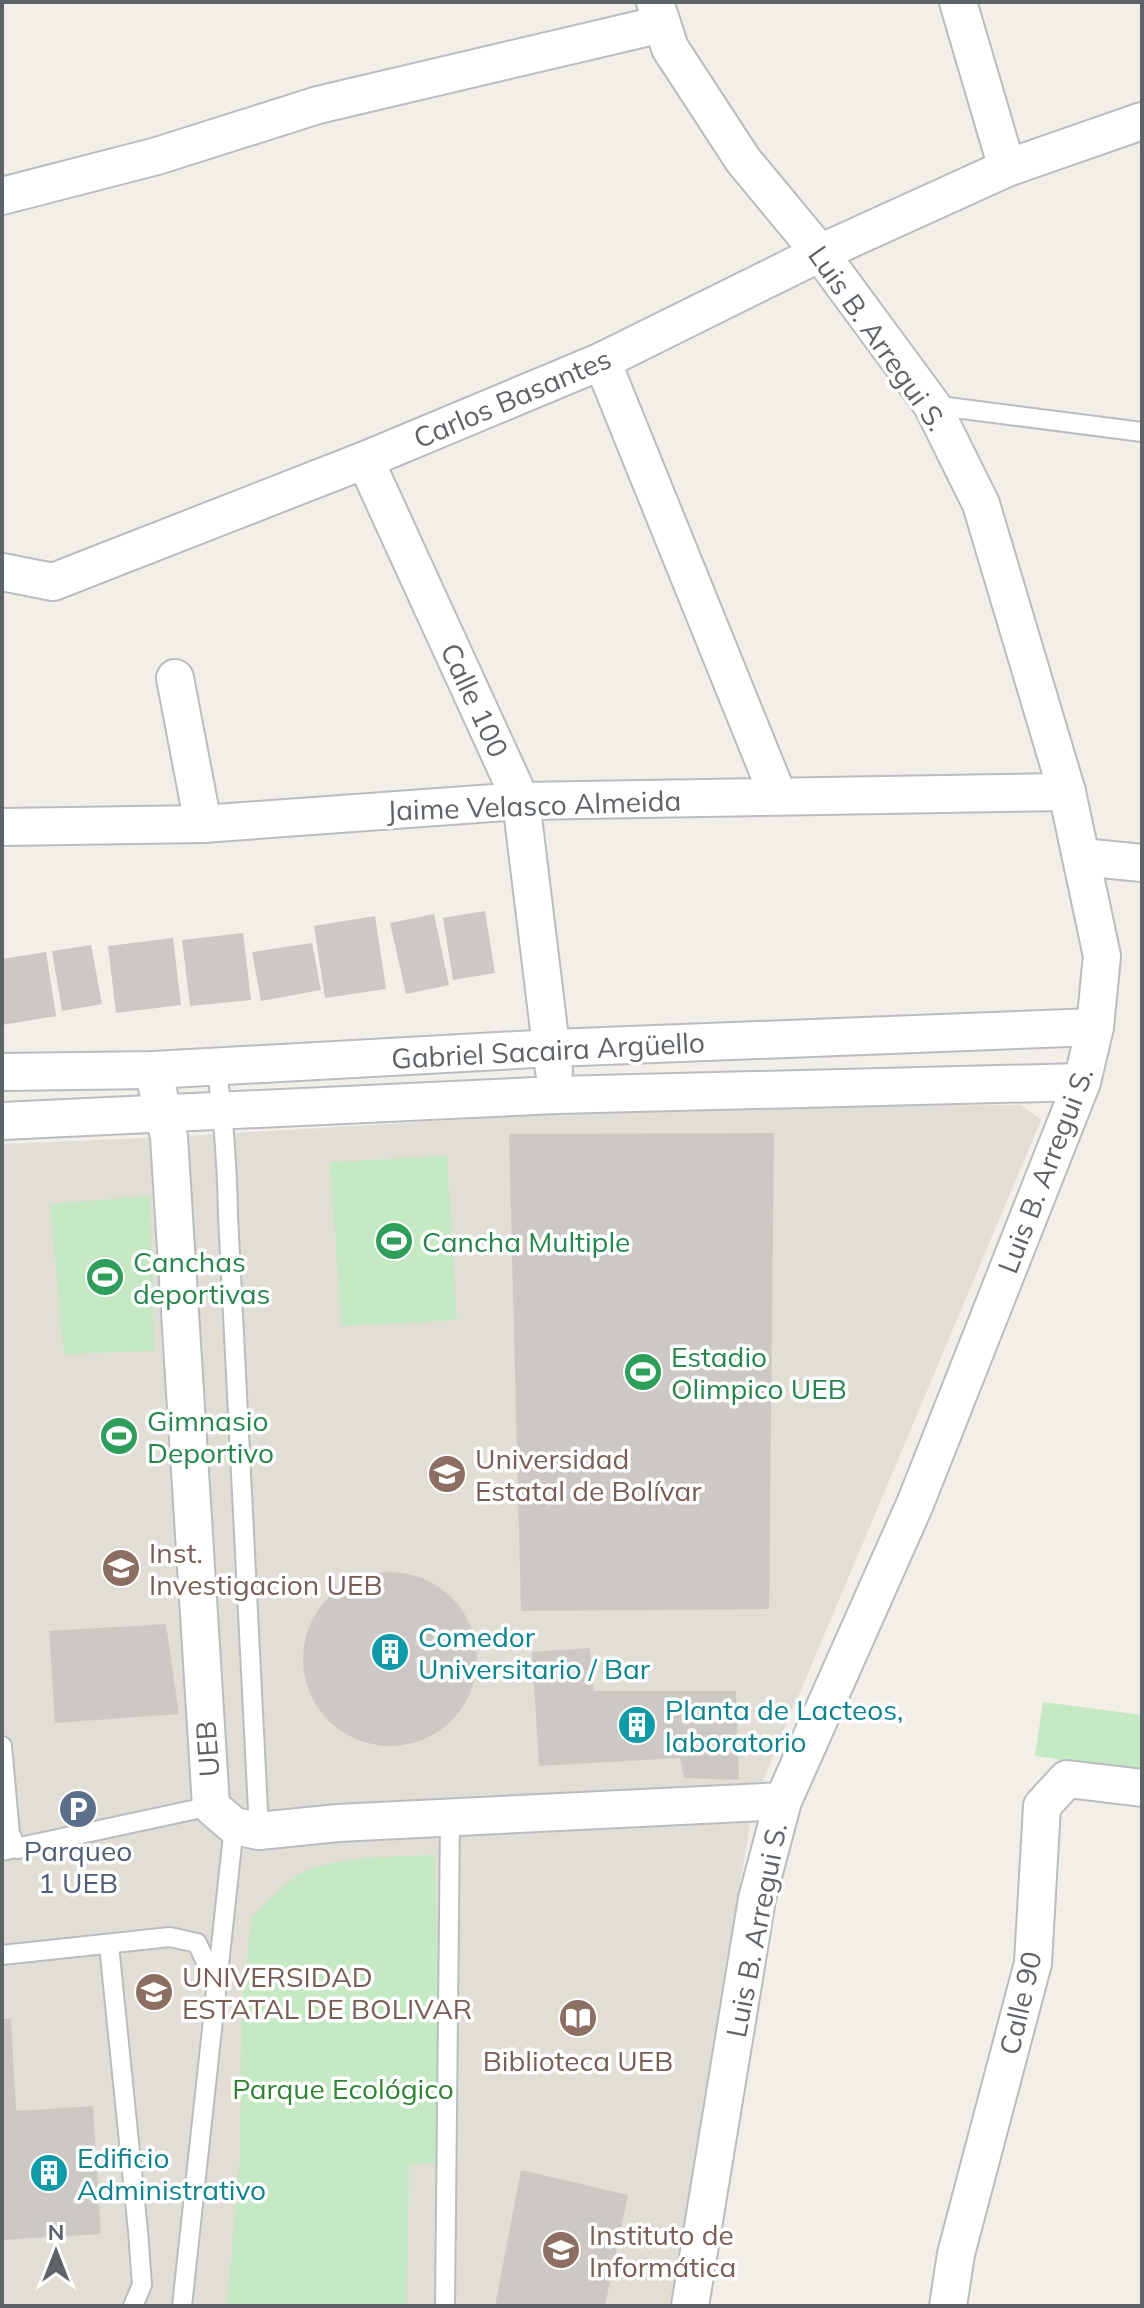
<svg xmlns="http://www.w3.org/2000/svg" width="1144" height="2308" font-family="Mulish,sans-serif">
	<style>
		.education { fill: #e1ded5 }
		.green { fill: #c4e9c3 }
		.building { fill: #ccc9c4 }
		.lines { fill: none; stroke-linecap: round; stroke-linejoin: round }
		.lane-casing { stroke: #b9bdc1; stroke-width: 22 }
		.street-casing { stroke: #b9bdc1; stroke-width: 40 }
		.lane { stroke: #fff; stroke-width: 18 }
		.street { stroke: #fff; stroke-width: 36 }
		.labels { text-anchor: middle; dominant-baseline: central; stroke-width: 7; stroke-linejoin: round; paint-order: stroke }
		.street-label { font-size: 28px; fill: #5e6368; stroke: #fff }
		.leisure-label { font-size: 28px; fill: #27864d; stroke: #fff; text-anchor: start }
		.education-label { font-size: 28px; fill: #785e54; stroke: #fff; text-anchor: start }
		.culture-label { font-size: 28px; fill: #0d838f; stroke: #fff; text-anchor: start }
		.service-label { font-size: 28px; fill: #4e5e75; stroke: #fff }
		.park-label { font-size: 28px; fill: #308432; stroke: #fff }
	</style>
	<rect width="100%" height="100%" fill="#f1efe7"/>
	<!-- education -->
	<polygon class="education" points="1021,1105 1041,1120 753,1804 673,2306 2,2306 2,1144 169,1137 674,1107"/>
	<!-- green -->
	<g class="green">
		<polygon points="447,1156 457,1320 342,1326 330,1162"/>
		<polygon points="150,1196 154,1351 64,1354 50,1204"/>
		<polygon points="1043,1702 1142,1715 1142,1771 1035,1756"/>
		<path d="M 435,1855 L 437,1958 L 445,2089 L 443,2161 L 409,2165 L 407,2306 L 227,2306 L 240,2157 L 242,2002 L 252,1916 C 266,1904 279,1889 294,1878 C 325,1855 397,1857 435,1855 Z"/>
	</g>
	<!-- building -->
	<g class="building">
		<polygon points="485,911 495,973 453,980 443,918"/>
		<polygon points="434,914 449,985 406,994 390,923"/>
		<polygon points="375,916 386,989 325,998 314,926"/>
		<polygon points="243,933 251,1000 190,1006 182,940"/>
		<polygon points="173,938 181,1005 116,1013 108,946"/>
		<polygon points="312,943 321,990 261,1001 252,952"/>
		<polygon points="91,945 102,1004 62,1011 52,951"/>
		<polygon points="46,952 56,1016 2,1025 2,959"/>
		<polygon points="774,1133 769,1609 521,1611 509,1134"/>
		<circle cx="390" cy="1659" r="87"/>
		<polygon points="166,1624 179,1714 55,1723 49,1631"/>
		<polygon points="590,1648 594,1691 736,1691 739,1780 684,1778 680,1758 539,1766 532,1652"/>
		<polygon points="2,2019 11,2019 16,2111 93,2106 101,2234 2,2240"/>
		<polygon points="521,2170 628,2195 605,2306 495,2306"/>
	</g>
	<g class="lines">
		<!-- lane casing -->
		<g class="lane-casing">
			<g id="lane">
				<polyline points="932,405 1142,432"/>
				<path d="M 216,1067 C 224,1116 227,1165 228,1215 L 259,1831"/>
				<polyline points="2,1746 10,1834 18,1849"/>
				<polyline points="2,1851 211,1806"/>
				<polyline points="109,1945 138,2231 142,2285 133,2306"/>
				<polyline points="2,1955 170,1937 197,1943 205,1960 213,1983"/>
				<polyline points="182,2306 234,1826"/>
				<polyline points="445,2306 450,1818"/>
			</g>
		</g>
		<!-- street casing -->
		<g class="street-casing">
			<g id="street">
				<polyline points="655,2 670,48 743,160 820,253 932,405 981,504 1067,792 1102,956 1095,1027 1082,1082 915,1504 783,1801 757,1899 690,2306"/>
				<polyline points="958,2 1007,168"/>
				<polyline points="2,196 157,156 318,105 662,24"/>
				<polyline points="602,361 778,796"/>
				<polyline points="365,460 521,801 554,1071"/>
				<polyline points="2,572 53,582 365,460 602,361 820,253 1007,168 1142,121"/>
				<polyline points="175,678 203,824"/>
				<polyline points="2,827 203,824 521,801 1067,792"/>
				<polyline points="1082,857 1142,863"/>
				<polyline points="153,1070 169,1137 211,1806 234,1826 259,1831 338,1823 783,1801"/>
				<polyline points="2,1072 153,1070 553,1048 1095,1027"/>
				<polyline points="2,1121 556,1095 1082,1082"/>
				<polyline points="948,2306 956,2254 1033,1963 1042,1806 1067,1779 1142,1788"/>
			</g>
		</g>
		<!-- lane -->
		<use href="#lane" class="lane"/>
		<!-- street -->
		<use href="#street" class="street"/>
	</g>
	<!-- icons -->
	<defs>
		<g id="stadium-disc" transform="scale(2)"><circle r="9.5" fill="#2e9e5b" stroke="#fff"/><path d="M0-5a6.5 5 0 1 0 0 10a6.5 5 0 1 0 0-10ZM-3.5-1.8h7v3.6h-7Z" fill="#fff"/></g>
		<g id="university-disc" transform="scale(2)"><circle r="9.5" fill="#8d6e63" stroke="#fff"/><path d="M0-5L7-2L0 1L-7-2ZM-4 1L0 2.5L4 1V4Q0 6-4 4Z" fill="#fff"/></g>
		<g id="building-disc" transform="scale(2)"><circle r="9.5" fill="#0f9aa8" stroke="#fff"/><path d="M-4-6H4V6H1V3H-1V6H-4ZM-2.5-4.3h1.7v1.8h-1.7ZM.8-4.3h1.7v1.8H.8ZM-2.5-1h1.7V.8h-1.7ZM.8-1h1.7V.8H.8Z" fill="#fff"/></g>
		<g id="parking-disc" transform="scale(2)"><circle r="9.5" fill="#5c6f8a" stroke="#fff"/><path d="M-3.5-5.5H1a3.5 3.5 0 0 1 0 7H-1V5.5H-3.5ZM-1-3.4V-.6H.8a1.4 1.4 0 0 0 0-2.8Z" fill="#fff"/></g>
		<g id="library-disc" transform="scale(2)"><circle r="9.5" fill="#8d6e63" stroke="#fff"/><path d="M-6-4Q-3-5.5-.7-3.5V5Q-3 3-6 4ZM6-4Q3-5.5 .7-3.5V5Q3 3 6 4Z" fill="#fff"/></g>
	</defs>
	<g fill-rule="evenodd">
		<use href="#stadium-disc" x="394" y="1241"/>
		<use href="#stadium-disc" x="105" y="1277"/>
		<use href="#stadium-disc" x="643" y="1372"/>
		<use href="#stadium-disc" x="119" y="1436"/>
		<use href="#university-disc" x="447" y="1474"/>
		<use href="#university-disc" x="121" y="1568"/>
		<use href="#building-disc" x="390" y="1652"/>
		<use href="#building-disc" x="637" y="1725"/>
		<use href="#parking-disc" x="78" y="1809"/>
		<use href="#university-disc" x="154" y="1992"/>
		<use href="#library-disc" x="578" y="2018"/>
		<use href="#building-disc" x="49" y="2173"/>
		<use href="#university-disc" x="561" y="2250"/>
	</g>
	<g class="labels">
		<!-- street labels -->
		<g class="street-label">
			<text transform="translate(878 338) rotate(55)">Luis B. Arregui S.</text>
			<text transform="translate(512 398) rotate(-23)">Carlos Basantes</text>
			<text transform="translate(475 700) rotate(65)">Calle 100</text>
			<text transform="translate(534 805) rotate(-2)">Jaime Velasco Almeida</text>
			<text transform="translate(548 1050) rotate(-3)">Gabriel Sacaira Argüello</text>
			<text transform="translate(1045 1170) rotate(-69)">Luis B. Arregui S.</text>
			<text transform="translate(207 1749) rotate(-94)">UEB</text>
			<text transform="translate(756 1930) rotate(-79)">Luis B. Arregui S.</text>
			<text transform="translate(1020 2003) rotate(-77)">Calle 90</text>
		</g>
		<!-- leisure labels -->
		<g class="leisure-label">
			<text x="422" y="1241">Cancha Multiple</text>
			<text x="133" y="1261">Canchas<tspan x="133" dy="32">deportivas</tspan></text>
			<text x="671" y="1356">Estadio<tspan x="671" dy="32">Olimpico UEB</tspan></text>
			<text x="147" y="1420">Gimnasio<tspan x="147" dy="32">Deportivo</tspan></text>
		</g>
		<!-- education labels -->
		<g class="education-label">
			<text x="475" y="1458">Universidad<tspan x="475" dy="32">Estatal de Bolívar</tspan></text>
			<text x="149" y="1552">Inst.<tspan x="149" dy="32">Investigacion UEB</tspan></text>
			<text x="182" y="1976">UNIVERSIDAD<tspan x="182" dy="32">ESTATAL DE BOLIVAR</tspan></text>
			<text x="578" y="2060" text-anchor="middle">Biblioteca UEB</text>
			<text x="589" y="2234">Instituto de<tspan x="589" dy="32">Informática</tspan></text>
		</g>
		<!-- culture labels -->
		<g class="culture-label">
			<text x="418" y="1636">Comedor<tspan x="418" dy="32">Universitario / Bar</tspan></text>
			<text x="665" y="1709">Planta de Lacteos,<tspan x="665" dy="32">laboratorio</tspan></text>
			<text x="77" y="2157">Edificio<tspan x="77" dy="32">Administrativo</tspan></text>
		</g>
		<!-- service labels -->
		<g class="service-label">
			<text x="78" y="1850">Parqueo<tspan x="78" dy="32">1 UEB</tspan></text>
		</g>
		<!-- park labels -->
		<g class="park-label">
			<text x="343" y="2088">Parque Ecológico</text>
		</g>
	</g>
	<!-- border -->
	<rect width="1144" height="2308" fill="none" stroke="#5e6368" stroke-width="8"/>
	<!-- north arrow -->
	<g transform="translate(56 2252)" stroke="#ffffff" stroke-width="6" paint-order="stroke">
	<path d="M0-6L14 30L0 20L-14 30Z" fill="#5e6368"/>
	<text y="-12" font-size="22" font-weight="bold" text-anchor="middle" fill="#5e6368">N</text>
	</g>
</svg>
